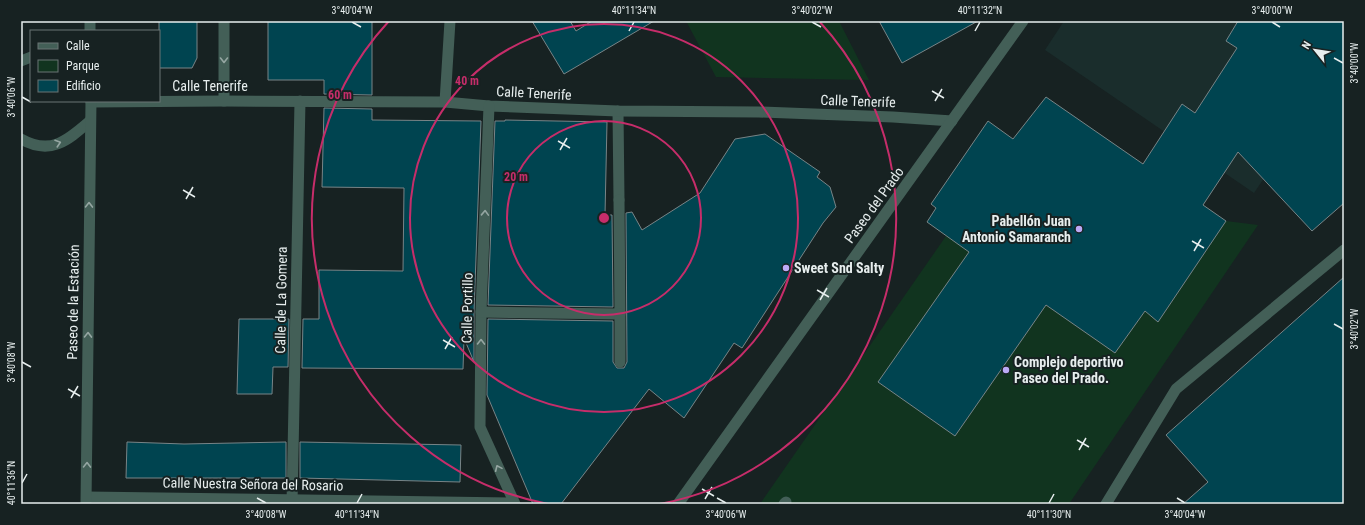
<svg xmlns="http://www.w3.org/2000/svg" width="1365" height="525" font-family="'Roboto Condensed',sans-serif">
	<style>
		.built { fill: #1a2d2c }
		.green { fill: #11341f }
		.building { fill: #004450; stroke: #788487 }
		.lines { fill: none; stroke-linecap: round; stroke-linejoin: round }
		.service { stroke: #435f57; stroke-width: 11 }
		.pedestrian { stroke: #435f57; stroke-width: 11 }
		.minor { stroke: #435f57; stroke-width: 11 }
		.oneway { stroke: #95a6a2 }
		.ticks { fill: none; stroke: #e7eeee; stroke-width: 1.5 }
		.ring { fill: none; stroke: #c62d6a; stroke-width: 2 }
		.poi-dot { fill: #bcaaf6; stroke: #172222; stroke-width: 1.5 }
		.labels { text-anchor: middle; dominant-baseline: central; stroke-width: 4; stroke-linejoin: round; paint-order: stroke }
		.street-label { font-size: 14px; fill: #e7eeee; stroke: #172222 }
		.poi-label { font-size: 14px; font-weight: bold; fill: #e7eeee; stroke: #172222; text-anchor: start }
		.centre { fill: #c62d6a; stroke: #172222; stroke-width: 2 }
		.ring-label { font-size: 12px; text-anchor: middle; font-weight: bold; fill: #c62d6a; stroke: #172222; stroke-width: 4; stroke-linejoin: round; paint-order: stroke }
		.neatline { fill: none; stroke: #e7eeee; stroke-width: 1.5 }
		.ticks-label { font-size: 10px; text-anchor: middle; fill: #e7eeee }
	</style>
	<rect width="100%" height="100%" fill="#172222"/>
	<!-- built -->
	<polygon class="built" points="1064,21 1344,21 1344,59 1254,193 1045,50"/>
	<!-- green -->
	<g class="green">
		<polygon points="686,21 839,21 869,80 716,77"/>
		<polygon points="1046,97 1226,221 1258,225 1069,504 760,504 946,236 927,222 936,208 931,204 988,121 1013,139"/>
	</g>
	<!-- building -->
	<g class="building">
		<polygon points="159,21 197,21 197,58 192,68 159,68"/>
		<polygon points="268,21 372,21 372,95 324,94 324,80 268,80"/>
		<polygon points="532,21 570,21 576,31 592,21 654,21 564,74"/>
		<polygon points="879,21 978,21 902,63"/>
		<polygon points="1238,21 1344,21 1344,203 1312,231 1238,152 1203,205 1226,221 1158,322 1145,311 1115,353 1046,305 955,436 878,382 969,252 927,222 936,208 931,204 988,121 1013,139 1046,97 1143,164 1182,104 1195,113 1237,48 1226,41"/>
		<polygon points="324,108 372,109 372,120 481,121 474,312 474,362 464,338 463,369 302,368 303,319 319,319 319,270 403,271 404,188 322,187"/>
		<polygon points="505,120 607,122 605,215 612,215 613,307 488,305 495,121 505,121"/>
		<polygon points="765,134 820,172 817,177 830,187 836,207 823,223 742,348 734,343 684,418 649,389 561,504 533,504 487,395 488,319 613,321 613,362 617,368 624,368 627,362 626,213 632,212 642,230 700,193 735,139"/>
		<polygon points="1344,277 1344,504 1183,504 1208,482 1166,435"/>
		<polygon points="239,319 289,319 288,367 273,367 272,394 237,394"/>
		<polygon points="127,442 184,444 286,442 286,478 126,478"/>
		<polygon points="300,442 461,445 460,482 300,478"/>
	</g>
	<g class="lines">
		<!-- service -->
		<g class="service">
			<polyline points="784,504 786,502"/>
			<polyline points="1106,504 1176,389 1344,250"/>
		</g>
		<!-- pedestrian -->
		<g class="pedestrian">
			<polyline points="618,111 619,200"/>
			<polyline points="292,504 300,101"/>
		</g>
		<!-- minor -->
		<g class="minor">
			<polyline points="90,31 90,21"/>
			<polyline points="21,61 31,57"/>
			<polyline points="224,101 224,21"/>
			<polyline points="91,102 224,101 445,102 489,106 618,111 759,112 893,117 952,121"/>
			<polyline points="445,102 450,21"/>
			<polyline points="489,106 481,312 480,427 515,504"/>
			<path d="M 21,139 C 51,156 68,140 90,121"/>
			<polyline points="481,312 620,314 619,200"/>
			<polyline points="620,362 620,314"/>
			<polyline points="87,497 514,503"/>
			<polyline points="86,503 91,101"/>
			<polyline points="678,504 1023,21"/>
		</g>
	</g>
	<!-- one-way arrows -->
	<defs><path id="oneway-chevron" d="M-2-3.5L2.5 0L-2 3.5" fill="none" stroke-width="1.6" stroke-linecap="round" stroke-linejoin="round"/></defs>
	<g class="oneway">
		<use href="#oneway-chevron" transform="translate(224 60) rotate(90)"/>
		<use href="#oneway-chevron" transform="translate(58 143) rotate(-18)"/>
		<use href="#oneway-chevron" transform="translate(89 205) rotate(-89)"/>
		<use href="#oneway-chevron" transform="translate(485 213) rotate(-88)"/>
		<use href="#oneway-chevron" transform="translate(88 335) rotate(-89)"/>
		<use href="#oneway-chevron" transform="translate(481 342) rotate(-89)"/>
		<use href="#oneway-chevron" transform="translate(87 465) rotate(-89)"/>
		<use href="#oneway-chevron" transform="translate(498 468) rotate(-114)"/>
	</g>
	<!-- ticks -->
	<path class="ticks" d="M 352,22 L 361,27M 812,22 L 821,27M 1272,22 L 1280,27M 629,31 L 634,22M 975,31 L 980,22M 1334,58 L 1343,63M 932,91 L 944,98M 22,97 L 31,102M 935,101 L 942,89M 558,141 L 570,148M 560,150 L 567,138M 183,190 L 195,197M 186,199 L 193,187M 1192,241 L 1204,248M 1194,251 L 1201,239M 817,290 L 829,297M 820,300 L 827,288M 1334,324 L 1343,329M 443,340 L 455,347M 445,349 L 452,337M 22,362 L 31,367M 68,389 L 80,396M 71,398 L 78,386M 1077,440 L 1089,447M 1079,450 L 1086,438M 22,483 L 27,474M 702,489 L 714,496M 257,498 L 266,503M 717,498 L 726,503M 1177,498 L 1185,503M 705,499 L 712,487M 357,503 L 362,494M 1049,503 L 1054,494"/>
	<!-- distance rings -->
	<g class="ring">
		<circle cx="604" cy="218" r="97"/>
		<circle cx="604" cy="218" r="194"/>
		<path d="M548 504A291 291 0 0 1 389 21M819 21A291 291 0 0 1 660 504"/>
	</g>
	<!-- markers -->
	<g class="poi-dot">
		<circle cx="1079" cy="229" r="4"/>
		<circle cx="786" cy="268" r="4"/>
		<circle cx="1006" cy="370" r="4"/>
	</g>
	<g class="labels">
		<!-- street labels -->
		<g class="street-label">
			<text x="210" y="86">Calle Tenerife</text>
			<text transform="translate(534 93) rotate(3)">Calle Tenerife</text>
			<text transform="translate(858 101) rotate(2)">Calle Tenerife</text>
			<text transform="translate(874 205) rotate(-54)">Paseo del Prado</text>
			<text transform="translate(281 300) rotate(-89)">Calle de La Gomera</text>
			<text transform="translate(73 302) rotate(-89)">Paseo de la Estación</text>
			<text transform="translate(467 308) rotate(-89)">Calle Portillo</text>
			<text transform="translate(253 484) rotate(1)">Calle Nuestra Señora del Rosario</text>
		</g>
		<!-- poi labels -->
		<g class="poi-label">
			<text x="1071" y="221" text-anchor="end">Pabellón Juan<tspan x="1071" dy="16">Antonio Samaranch</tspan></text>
			<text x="794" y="268">Sweet Snd Salty</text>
			<text x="1014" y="362">Complejo deportivo<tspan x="1014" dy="16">Paseo del Prado.</tspan></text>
		</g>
	</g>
	<circle cx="604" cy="218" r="6" class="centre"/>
	<g class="ring-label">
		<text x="467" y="85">40 m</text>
		<text x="340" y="99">60 m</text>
		<text x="516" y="181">20 m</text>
	</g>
	<!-- border -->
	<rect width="1365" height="525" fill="none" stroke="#172222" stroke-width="44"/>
	<!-- legend -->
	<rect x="30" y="30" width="130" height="72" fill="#172222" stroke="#6a7474"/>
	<rect x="38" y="43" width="20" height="6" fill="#435f57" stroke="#6a7474"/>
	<text x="66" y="50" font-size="12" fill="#e7eeee">Calle</text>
	<rect x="38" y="60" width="20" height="12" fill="#11341f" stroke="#6a7474"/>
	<text x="66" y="70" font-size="12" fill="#e7eeee">Parque</text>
	<rect x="38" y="80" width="20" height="12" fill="#004450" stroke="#6a7474"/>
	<text x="66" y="90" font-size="12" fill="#e7eeee">Edificio</text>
	<!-- north arrow -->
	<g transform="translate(1315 50) rotate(300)" stroke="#172222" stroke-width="3" paint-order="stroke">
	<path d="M0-3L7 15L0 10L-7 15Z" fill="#e7eeee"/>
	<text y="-6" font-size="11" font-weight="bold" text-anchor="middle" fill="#e7eeee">N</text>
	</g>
	<rect x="22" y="22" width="1321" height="481" class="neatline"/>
	<g class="ticks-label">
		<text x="352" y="14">3°40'04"W</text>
		<text x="634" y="14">40°11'34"N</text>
		<text x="812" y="14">3°40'02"W</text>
		<text x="980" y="14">40°11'32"N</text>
		<text x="1272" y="14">3°40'00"W</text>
		<text transform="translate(1354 63) rotate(-90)" y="4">3°40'00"W</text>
		<text transform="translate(11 97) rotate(-90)" y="4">3°40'06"W</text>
		<text transform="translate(1354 329) rotate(-90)" y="4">3°40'02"W</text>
		<text transform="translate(11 362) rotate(-90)" y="4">3°40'08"W</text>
		<text transform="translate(11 483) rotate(-90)" y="4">40°11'36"N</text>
		<text x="266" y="518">3°40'08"W</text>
		<text x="357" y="518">40°11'34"N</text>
		<text x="726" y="518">3°40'06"W</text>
		<text x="1049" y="518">40°11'30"N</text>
		<text x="1185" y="518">3°40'04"W</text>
	</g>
</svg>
